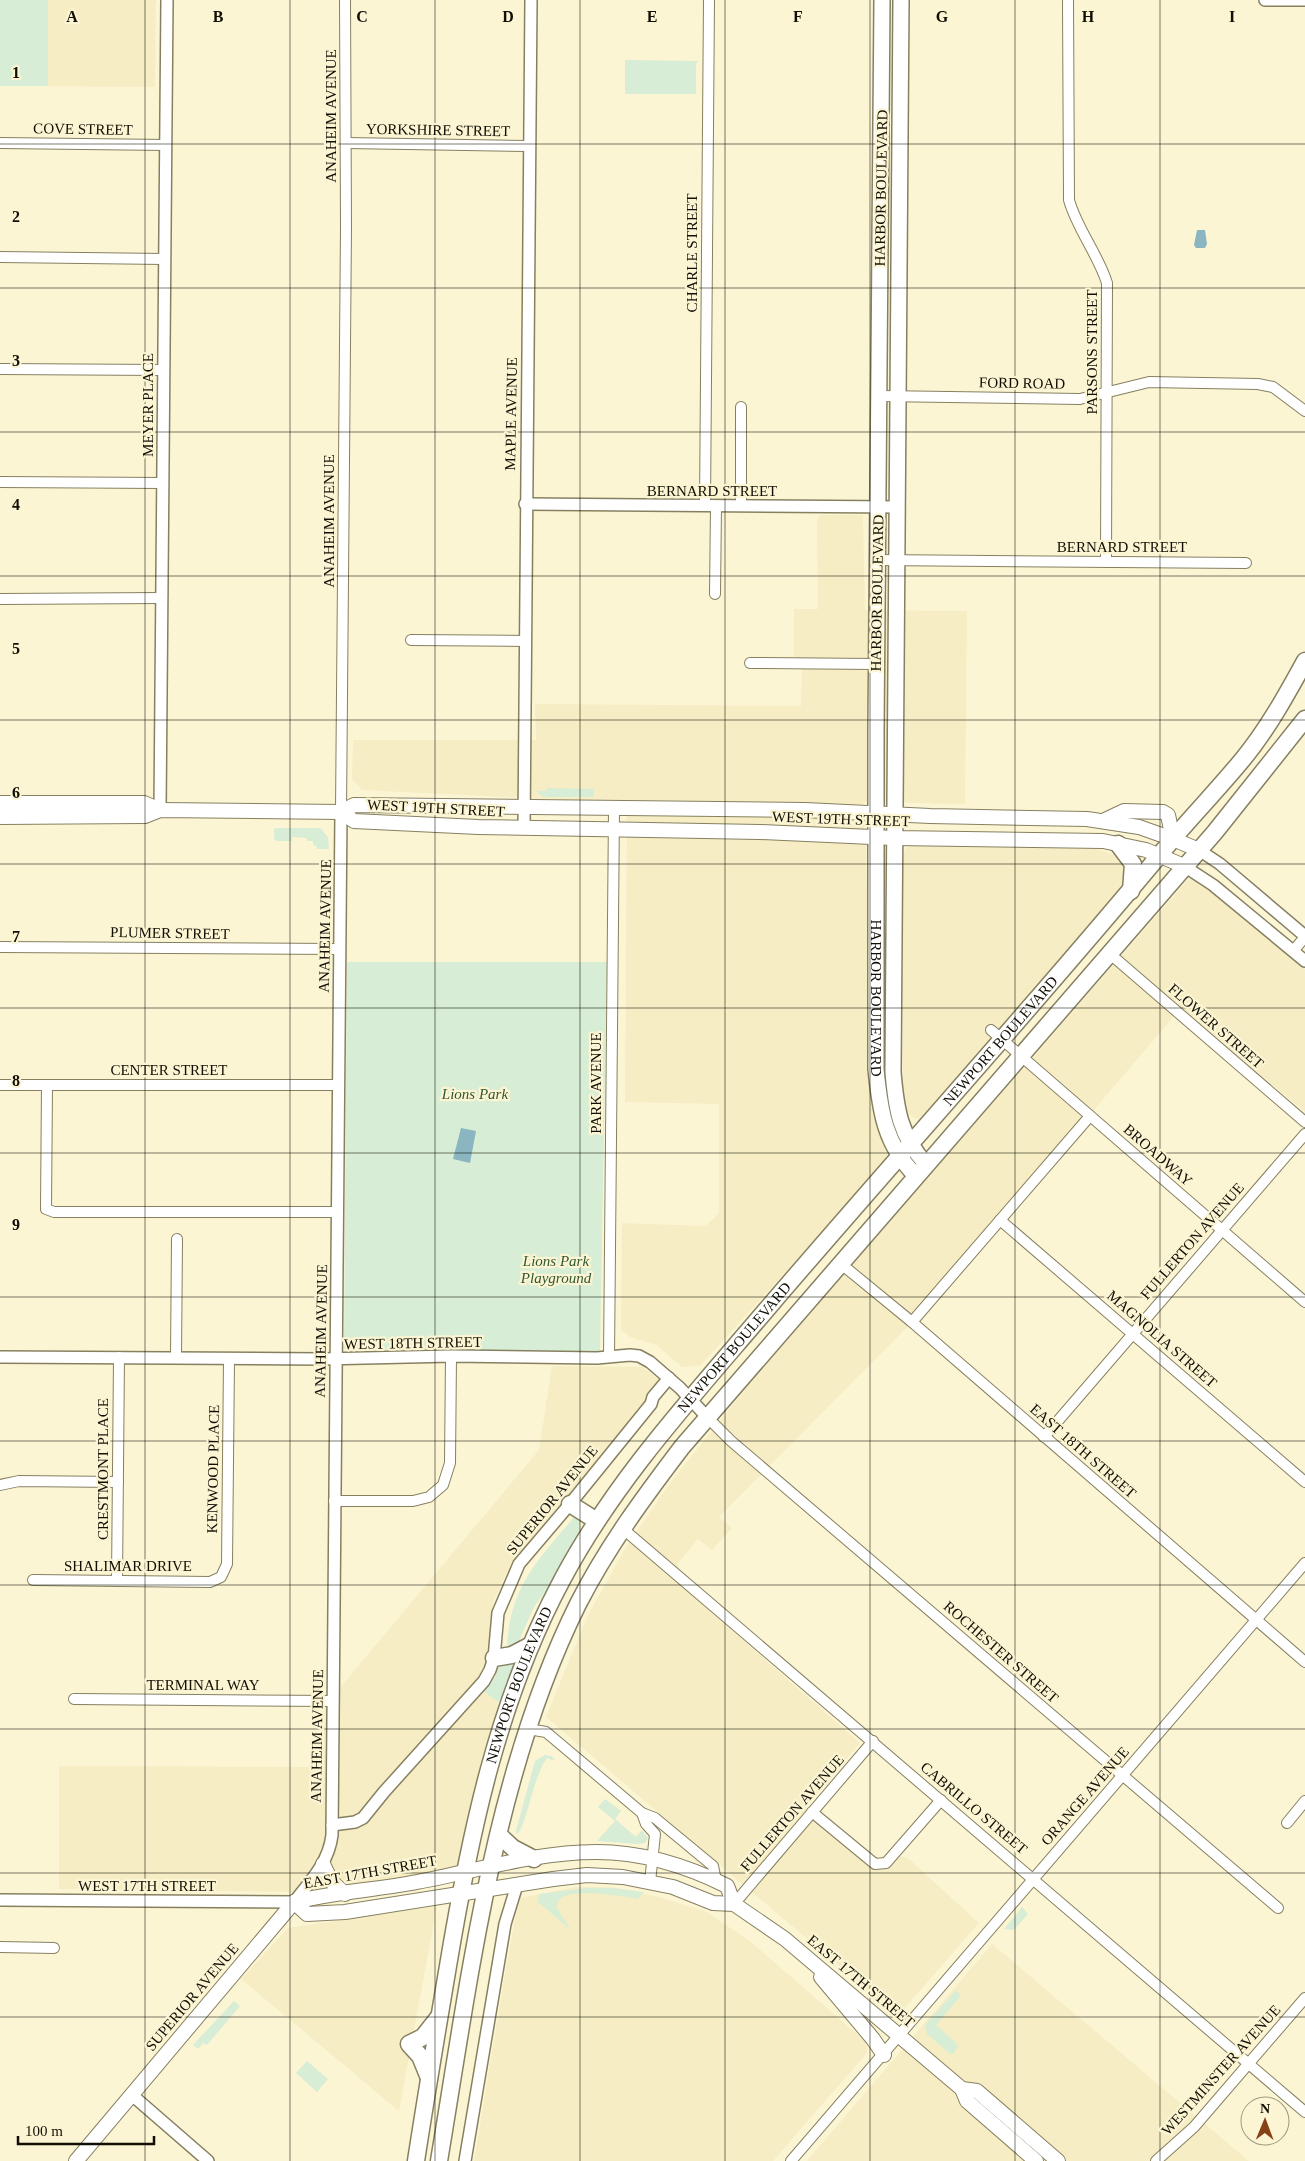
<svg xmlns="http://www.w3.org/2000/svg" width="1305" height="2161" font-family="Georgia,serif">
	<style>
		.built { fill: #f6edc4 }
		.green { fill: #d7edd5 }
		.water { fill: #8ab5c1 }
		.lines { fill: none; stroke-linecap: round; stroke-linejoin: round }
		.minor-casing { stroke: #868061; stroke-width: 12 }
		.tertiary-casing { stroke: #868061; stroke-width: 14 }
		.secondary-casing { stroke: #868061; stroke-width: 16 }
		.primary-casing { stroke: #868061; stroke-width: 18 }
		.trunk-casing { stroke: #868061; stroke-width: 19 }
		.minor { stroke: #fff; stroke-width: 10 }
		.tertiary { stroke: #fff; stroke-width: 11 }
		.secondary { stroke: #fff; stroke-width: 14 }
		.primary { stroke: #fff; stroke-width: 15 }
		.trunk { stroke: #fff; stroke-width: 16 }
		.grid { fill: none; stroke: #110f04; stroke-width: 1; stroke-opacity: 0.55 }
		.labels { text-anchor: middle; dominant-baseline: central; stroke-width: 4.5; stroke-linejoin: round; paint-order: stroke }
		.street-label { font-size: 15px; fill: #110f04; stroke: #fcf5d4 }
		.park-label { font-size: 15px; font-style: italic; fill: #30572f; stroke: #fcf5d4 }
		.grid-label { font-size: 16px; text-anchor: middle; font-weight: bold; fill: #110f04; stroke: #fcf5d4; stroke-width: 4.5; stroke-linejoin: round; paint-order: stroke }
	</style>
	<rect width="100%" height="100%" fill="#fcf5d4"/>
	<!-- built -->
	<g class="built">
		<polygon points="0,0 156,0 155,87 0,86"/>
		<polygon points="820,515 863,515 865,610 967,611 965,804 863,802 866,850 872,1102 888,1159 700,1366 682,1367 656,1345 630,1337 621,1330 622,1223 706,1226 719,1213 719,1104 625,1102 627,803 362,790 352,779 353,740 536,740 535,704 801,706 802,666 794,666 794,609 818,609 817,520"/>
		<polygon points="912,844 1089,847 1122,857 1129,877 933,1115 923,1120 912,1117 906,1110 903,1095 901,857 905,849"/>
		<polygon points="1191,876 1305,969 1305,1112 1181,1008 918,1316 719,1517 732,1528 712,1550 698,1539 678,1563 680,1585 860,1743 805,1808 880,1869 902,1856 911,1861 979,1923 898,2016 546,1717 587,1617 627,1545 673,1479 744,1391 872,1242"/>
		<polygon points="552,1366 642,1367 665,1384 507,1572 493,1602 483,1691 501,1704 458,1869 345,1889 292,1892 59,1889 59,1766 320,1767 323,1708 539,1450"/>
		<polygon points="576,1887 611,1887 659,1897 707,1912 751,1942 867,2043 867,2053 773,2161 474,2161 506,1968 519,1898"/>
		<polygon points="437,1906 399,2111 241,1979 288,1928"/>
		<polygon points="992,1944 1249,2161 807,2161"/>
	</g>
	<!-- green -->
	<g class="green">
		<rect x="0" y="0" width="48" height="86"/>
		<polygon points="625,60 698,61 696,64 696,94 625,94"/>
		<polygon points="547,788 594,789 594,797 543,797 536,791 546,791"/>
		<polygon points="277,828 320,828 328,837 329,849 317,849 316,846 313,845 313,841 307,841 307,838 292,837 292,841 277,841 274,839 274,829"/>
		<polygon points="347,962 607,962 600,1352 344,1349"/>
		<path d="M 575,1516 L 580,1522 L 580,1530 L 549,1586 L 534,1607 L 517,1645 L 507,1650 C 509,1588 536,1562 575,1516 Z"/>
		<polygon points="518,1656 501,1704 483,1691 495,1677 499,1660"/>
		<path d="M 545,1755 L 551,1756 L 555,1759 L 552,1760 L 547,1758 C 533,1777 527,1824 517,1835 L 516,1831 L 535,1761 Z"/>
		<polygon points="605,1799 621,1811 615,1819 636,1837 642,1830 648,1838 645,1843 638,1844 597,1841 615,1821 598,1807"/>
		<path d="M 587,1888 L 613,1888 L 644,1892 L 638,1899 C 622,1896 577,1889 562,1897 C 559,1899 558,1903 556,1907 L 571,1930 L 538,1902 L 539,1894 Z"/>
		<polygon points="1022,1907 1028,1914 1014,1930 1004,1929"/>
		<polygon points="956,1990 961,1996 936,2025 956,2043 958,2047 953,2054 949,2053 927,2034 925,2025"/>
		<polygon points="234,2001 240,2006 207,2045 203,2043 198,2049 193,2045"/>
		<polygon points="307,2061 328,2079 317,2092 296,2073"/>
	</g>
	<!-- water -->
	<g class="water">
		<polygon points="1197,230 1205,230 1207,244 1205,248 1196,248 1194,245"/>
		<polygon points="461,1128 476,1131 470,1163 453,1159"/>
	</g>
	<g class="lines">
		<!-- minor casing -->
		<g class="minor-casing">
			<g id="minor">
				<path d="M 1068,0 L 1069,200 C 1077,229 1098,254 1107,283 L 1106,562"/>
				<polyline points="0,143 166,145"/>
				<polyline points="347,143 529,146"/>
				<polyline points="0,257 165,259"/>
				<polyline points="0,369 163,370"/>
				<polyline points="879,396 1080,399 1149,382 1258,384 1273,387 1305,411"/>
				<polyline points="741,407 741,506"/>
				<polyline points="0,482 163,483"/>
				<polyline points="705,506 709,0"/>
				<polyline points="877,560 1246,563"/>
				<polyline points="715,594 716,506"/>
				<polyline points="0,599 162,598"/>
				<polyline points="411,640 525,641"/>
				<polyline points="750,663 876,664"/>
				<polyline points="341,812 346,227 345,0"/>
				<polyline points="0,947 339,949"/>
				<polyline points="1293,951 1305,937"/>
				<polyline points="1109,953 1305,1122"/>
				<polyline points="991,1030 1305,1302"/>
				<polyline points="0,1085 338,1085"/>
				<polyline points="47,1085 46,1209 54,1212 337,1212"/>
				<polyline points="1000,1220 1305,1482"/>
				<polyline points="840,1263 912,1322 1305,1662"/>
				<polyline points="912,1322 1090,1116"/>
				<polyline points="609,1357 614,810"/>
				<polyline points="176,1358 177,1239"/>
				<polyline points="707,1417 731,1441 1278,1908"/>
				<polyline points="1044,1437 1305,1134"/>
				<polyline points="0,1485 19,1481 118,1482"/>
				<polyline points="334,1501 413,1501 429,1497 443,1485 450,1463 451,1356"/>
				<polyline points="622,1528 1305,2112"/>
				<polyline points="33,1580 210,1582 221,1577 227,1564 229,1359"/>
				<polyline points="117,1581 119,1357"/>
				<polyline points="74,1699 333,1701"/>
				<polyline points="528,1729 546,1732 642,1813 655,1818 713,1866 716,1881"/>
				<polyline points="812,1812 875,1864 886,1863 941,1800"/>
				<polyline points="642,1813 646,1824 655,1834 650,1882"/>
				<polyline points="1287,1823 1305,1801"/>
				<polyline points="734,1904 873,1741"/>
				<polyline points="0,1947 54,1948"/>
				<polyline points="791,2161 1305,1563"/>
				<polyline points="1156,2161 1194,2127 1305,1998"/>
			</g>
		</g>
		<!-- tertiary casing -->
		<g class="tertiary-casing">
			<g id="tertiary">
				<polyline points="1265,0 1305,0"/>
				<polyline points="525,504 898,507"/>
				<polyline points="160,810 167,0"/>
				<polyline points="524,828 531,0"/>
				<polyline points="1199,850 1220,864 1305,936"/>
				<polyline points="1184,866 1213,885 1305,961"/>
				<polyline points="0,1357 322,1359 451,1356 597,1358 630,1355 639,1356 650,1362 680,1388 707,1417"/>
				<polyline points="332,1825 355,1822 363,1818 384,1792 484,1681 490,1670 494,1658 498,1613 519,1564 570,1504 651,1404 653,1397 669,1378"/>
				<path d="M 0,1900 L 294,1902 C 310,1882 329,1862 332,1835 L 341,812"/>
				<polyline points="132,2095 208,2161"/>
				<polyline points="465,2161 505,1924 517,1885"/>
			</g>
		</g>
		<!-- secondary casing -->
		<g class="secondary-casing">
			<g id="secondary">
				<polyline points="0,803 144,803 160,810"/>
				<polyline points="341,812 354,821 478,827 760,832 894,838 1103,841 1146,850 1184,866"/>
				<polyline points="0,817 145,816 160,810 341,812 354,805 805,810 930,816 1087,819 1139,827 1173,839 1199,850"/>
				<polyline points="1105,820 1124,811 1163,812 1168,815 1173,839"/>
				<polyline points="323,1864 331,1881 345,1894"/>
				<polyline points="294,1902 307,1914 345,1912 553,1879 587,1875 623,1877 673,1887 713,1903 734,1904 785,1939 962,2089 967,2101 1036,2161"/>
				<path d="M 294,1902 C 334,1892 376,1890 417,1882 C 476,1871 536,1852 596,1852 C 641,1852 687,1866 727,1886 L 734,1904"/>
				<polyline points="821,1977 873,2039 884,2055"/>
				<polyline points="962,2089 977,2091 1058,2161"/>
				<polyline points="76,2161 294,1902"/>
			</g>
		</g>
		<!-- primary casing -->
		<g class="primary-casing">
			<g id="primary">
				<path id="s1" d="M 882,0 L 876,731 L 876,1069 C 880,1111 885,1145 916,1176"/>
				<path d="M 901,0 L 893,1072 C 896,1109 900,1136 926,1164"/>
			</g>
		</g>
		<!-- trunk casing -->
		<g class="trunk-casing">
			<g id="trunk">
				<polyline points="1118,844 1133,864 1131,891"/>
				<polyline points="570,1504 597,1521"/>
				<polyline points="494,1658 512,1655 531,1645"/>
				<polyline points="499,1835 513,1848 534,1859"/>
				<polyline points="429,2078 420,2056 409,2044 423,2037 438,2018"/>
				<path id="s2" d="M 416,2161 C 426,2096 437,2031 448,1966 C 470,1834 498,1699 562,1580 C 615,1480 694,1395 767,1309 C 901,1152 1040,1000 1172,840 C 1195,813 1220,787 1243,759 C 1267,730 1287,694 1305,661"/>
				<path d="M 439,2161 C 470,1976 494,1773 578,1604 C 607,1547 644,1497 682,1447 L 1215,832 L 1305,719"/>
			</g>
		</g>
		<!-- minor -->
		<use href="#minor" class="minor"/>
		<!-- tertiary -->
		<use href="#tertiary" class="tertiary"/>
		<!-- secondary -->
		<use href="#secondary" class="secondary"/>
		<!-- primary -->
		<use href="#primary" class="primary"/>
		<!-- trunk -->
		<use href="#trunk" class="trunk"/>
	</g>
	<!-- grid -->
	<path class="grid" d="M 145,0 L 145,2161M 290,0 L 290,2161M 435,0 L 435,2161M 580,0 L 580,2161M 725,0 L 725,2161M 870,0 L 870,2161M 1015,0 L 1015,2161M 1160,0 L 1160,2161M 0,144 L 1305,144M 0,288 L 1305,288M 0,432 L 1305,432M 0,576 L 1305,576M 0,720 L 1305,720M 0,864 L 1305,864M 0,1008 L 1305,1008M 0,1153 L 1305,1153M 0,1297 L 1305,1297M 0,1441 L 1305,1441M 0,1585 L 1305,1585M 0,1729 L 1305,1729M 0,1873 L 1305,1873M 0,2017 L 1305,2017"/>
	<g class="labels">
		<!-- street labels -->
		<g class="street-label">
			<text transform="translate(331 116) rotate(-90)">ANAHEIM AVENUE</text>
			<text transform="translate(83 129) rotate(1)">COVE STREET</text>
			<text transform="translate(438 130) rotate(1)">YORKSHIRE STREET</text>
			<text transform="translate(881 188) rotate(-89)">HARBOR BOULEVARD</text>
			<text transform="translate(692 253) rotate(-90)">CHARLE STREET</text>
			<text transform="translate(1092 352) rotate(-90)">PARSONS STREET</text>
			<text transform="translate(1022 383) rotate(1)">FORD ROAD</text>
			<text transform="translate(148 405) rotate(-90)">MEYER PLACE</text>
			<text transform="translate(511 414) rotate(-89)">MAPLE AVENUE</text>
			<text x="712" y="491">BERNARD STREET</text>
			<text transform="translate(329 521) rotate(-90)">ANAHEIM AVENUE</text>
			<text x="1122" y="547">BERNARD STREET</text>
			<text transform="translate(877 593) rotate(-89)">HARBOR BOULEVARD</text>
			<text transform="translate(436 808) rotate(3)">WEST 19TH STREET</text>
			<text transform="translate(841 819) rotate(2)">WEST 19TH STREET</text>
			<text transform="translate(325 926) rotate(-89)">ANAHEIM AVENUE</text>
			<text transform="translate(170 933) rotate(1)">PLUMER STREET</text>
			<text stroke="none"><textPath href="#s1" startOffset="998">HARBOR BOULEVARD</textPath></text>
			<text transform="translate(1216 1026) rotate(41)">FLOWER STREET</text>
			<text stroke="none"><textPath href="#s2" startOffset="1298">NEWPORT BOULEVARD</textPath></text>
			<text x="169" y="1070">CENTER STREET</text>
			<text transform="translate(596 1083) rotate(-90)">PARK AVENUE</text>
			<text transform="translate(1158 1155) rotate(41)">BROADWAY</text>
			<text transform="translate(1192 1241) rotate(-49)">FULLERTON AVENUE</text>
			<text transform="translate(321 1331) rotate(-89)">ANAHEIM AVENUE</text>
			<text transform="translate(1162 1339) rotate(41)">MAGNOLIA STREET</text>
			<text transform="translate(413 1343) rotate(-1)">WEST 18TH STREET</text>
			<text stroke="none"><textPath href="#s2" startOffset="892">NEWPORT BOULEVARD</textPath></text>
			<text transform="translate(1083 1451) rotate(41)">EAST 18TH STREET</text>
			<text transform="translate(103 1469) rotate(-90)">CRESTMONT PLACE</text>
			<text transform="translate(213 1469) rotate(-89)">KENWOOD PLACE</text>
			<text transform="translate(552 1500) rotate(-51)">SUPERIOR AVENUE</text>
			<text x="128" y="1566">SHALIMAR DRIVE</text>
			<text transform="translate(1001 1652) rotate(41)">ROCHESTER STREET</text>
			<text x="203" y="1685">TERMINAL WAY</text>
			<text stroke="none"><textPath href="#s2" startOffset="488">NEWPORT BOULEVARD</textPath></text>
			<text transform="translate(317 1736) rotate(-89)">ANAHEIM AVENUE</text>
			<text transform="translate(1085 1796) rotate(-49)">ORANGE AVENUE</text>
			<text transform="translate(974 1808) rotate(40)">CABRILLO STREET</text>
			<text transform="translate(792 1813) rotate(-49)">FULLERTON AVENUE</text>
			<text transform="translate(370 1872) rotate(-10)">EAST 17TH STREET</text>
			<text x="147" y="1886">WEST 17TH STREET</text>
			<text transform="translate(861 1981) rotate(40)">EAST 17TH STREET</text>
			<text transform="translate(192 1997) rotate(-50)">SUPERIOR AVENUE</text>
			<text transform="translate(1221 2070) rotate(-48)">WESTMINSTER AVENUE</text>
		</g>
		<!-- park labels -->
		<g class="park-label">
			<text x="475" y="1094">Lions Park</text>
			<text x="556" y="1261">Lions Park<tspan x="556" dy="17">Playground</tspan></text>
		</g>
	</g>
	<g class="grid-label">
		<text x="72" y="22">A</text>
		<text x="218" y="22">B</text>
		<text x="362" y="22">C</text>
		<text x="508" y="22">D</text>
		<text x="652" y="22">E</text>
		<text x="798" y="22">F</text>
		<text x="942" y="22">G</text>
		<text x="1088" y="22">H</text>
		<text x="1232" y="22">I</text>
		<text x="16" y="78">1</text>
		<text x="16" y="222">2</text>
		<text x="16" y="366">3</text>
		<text x="16" y="510">4</text>
		<text x="16" y="654">5</text>
		<text x="16" y="798">6</text>
		<text x="16" y="942">7</text>
		<text x="16" y="1086">8</text>
		<text x="16" y="1230">9</text>
	</g>
	<!-- north arrow -->
	<g transform="translate(1265 2121) rotate(1)"><circle r="24" fill="#fcf5d4" stroke="#9e9981"/>
	<path d="M0-4L9 19L0 12L-9 19Z" fill="#864117"/>
	<text y="-8" font-size="14" font-weight="bold" text-anchor="middle" fill="#110f04">N</text>
	</g>
	<!-- scale -->
	<path d="M18 2136v8h136v-8" fill="none" stroke="#110f04" stroke-width="2.5"/>
	<text x="25" y="2136" font-size="15" fill="#110f04" stroke="#fcf5d4" stroke-width="4" paint-order="stroke">100 m</text>
</svg>
